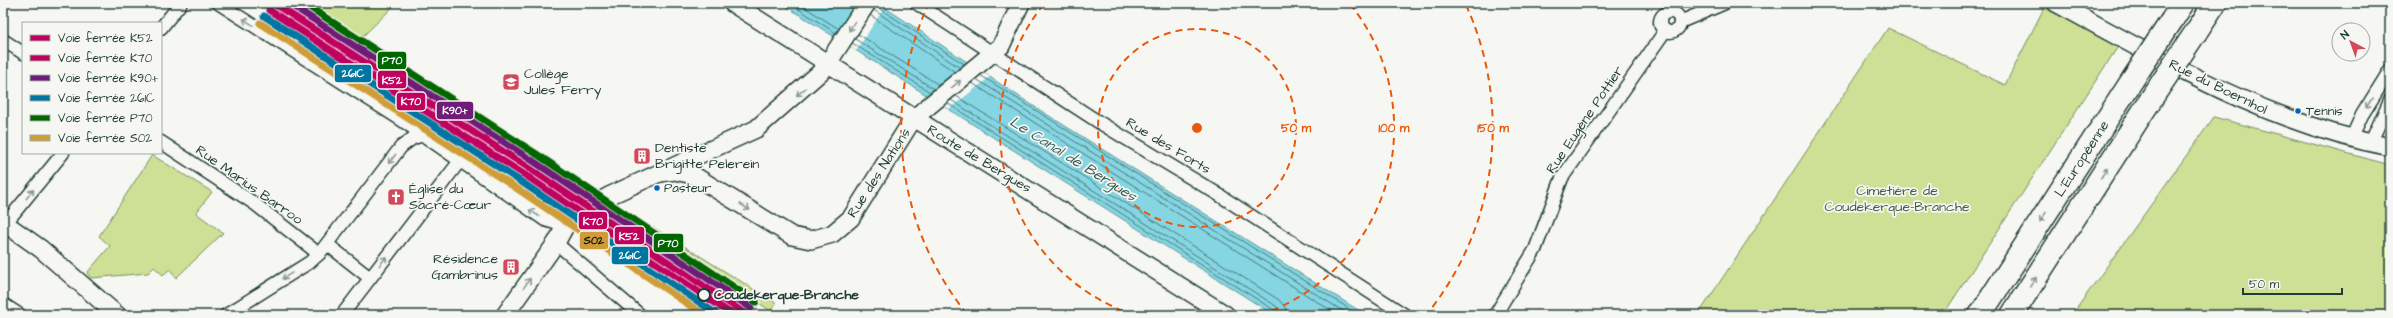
<svg xmlns="http://www.w3.org/2000/svg" width="2393" height="318" font-family="'Architects Daughter',sans-serif">
	<style>
		.green { fill: #cde095; stroke: #768e64 }
		.water { fill: #85d5e2; stroke: #5c989c }
		.pier { fill: #f6f6f2 }
		.lines { fill: none; stroke-linecap: round; stroke-linejoin: round }
		.shore { stroke: #487a7a; stroke-width: 1 }
		.street-casing { stroke: #1f3d34; stroke-width: 15 }
		.secondary-casing { stroke: #1f3d34; stroke-width: 20 }
		.highway-casing { stroke: #1f3d34; stroke-width: 25 }
		.street { stroke: #f6f6f2; stroke-width: 12 }
		.secondary { stroke: #f6f6f2; stroke-width: 17 }
		.highway { stroke: #f6f6f2; stroke-width: 22 }
		.highway-bridge-casing { stroke: #1f3d34; stroke-width: 25; stroke-linecap: butt }
		.highway-bridge { stroke: #f6f6f2; stroke-width: 22 }
		.rail-1-casing { stroke: #f6f6f2; stroke-width: 10 }
		.rail-2-casing { stroke: #f6f6f2; stroke-width: 10 }
		.rail-3-casing { stroke: #f6f6f2; stroke-width: 10 }
		.rail-4-casing { stroke: #f6f6f2; stroke-width: 10 }
		.rail-5-casing { stroke: #f6f6f2; stroke-width: 10 }
		.rail-6-casing { stroke: #f6f6f2; stroke-width: 10 }
		.rail-1 { stroke: #bf005f; stroke-width: 7 }
		.rail-2 { stroke: #bf005f; stroke-width: 7 }
		.rail-3 { stroke: #6e1e78; stroke-width: 7 }
		.rail-4 { stroke: #0075a1; stroke-width: 7 }
		.rail-5 { stroke: #060; stroke-width: 7 }
		.rail-6 { stroke: #cf9d38; stroke-width: 7 }
		.oneway { stroke: #8a9a93 }
		.ring { fill: none; stroke: #e8590c; stroke-width: 2; stroke-dasharray: 7 5 }
		.bus-dot { fill: #0065bd; stroke: #f6f6f2; stroke-width: 1.5 }
		.stop-dot { fill: #f6f6f2; stroke: #1f3d34; stroke-width: 2 }
		.labels { text-anchor: middle; dominant-baseline: central; stroke-width: 3.5; stroke-linejoin: round; paint-order: stroke }
		.bus-label { font-size: 13px; fill: #1f3d34; stroke: #f6f6f2; text-anchor: start }
		.poi-label { font-size: 14px; fill: #1f3d34; stroke: #f6f6f2; text-anchor: start }
		.street-label { font-size: 14px; fill: #1f3d34; stroke: #f6f6f2 }
		.park-label { font-size: 14px; fill: #425e47; stroke: #f6f6f2 }
		.stop-label { font-size: 14px; font-weight: bold; fill: #1f3d34; stroke: #f6f6f2; text-anchor: start }
		.water-label { font-size: 15px; font-style: italic; fill: #335b57; stroke: #f6f6f2 }
		.centre { fill: #e8590c; stroke: #f6f6f2; stroke-width: 2 }
		.ring-label { font-size: 12px; text-anchor: middle; font-weight: bold; fill: #e8590c; stroke: #f6f6f2; stroke-width: 3.5; stroke-linejoin: round; paint-order: stroke }
		.line-badge { stroke: #f6f6f2; stroke-width: 1.5 }
		.badge-label { font-size: 11px; text-anchor: middle; font-weight: bold; fill: #fff }
		.pale-badge-label { font-size: 11px; text-anchor: middle; font-weight: bold; fill: #111 }
	</style>
	<rect width="100%" height="100%" fill="#f6f6f2"/>
	<filter id="ink" filterUnits="userSpaceOnUse"><feTurbulence type="fractalNoise" baseFrequency=".025" numOctaves="2"/><feDisplacementMap in="SourceGraphic" scale="8" xChannelSelector="R" yChannelSelector="G"/><feConvolveMatrix kernelMatrix="1 2 1 2 8 2 1 2 1" color-interpolation-filters="sRGB"/></filter>
	<g filter="url(#ink)">
		<!-- green -->
		<g class="green">
			<polygon points="299,3 397,3 358,41"/>
			<polygon points="2044,8 2119,45 1943,315 1698,315 1888,28 2005,85"/>
			<polygon points="2214,117 2390,165 2390,315 2072,315"/>
			<polygon points="152,155 212,192 196,213 223,233 176,278 170,269 163,275 154,267 148,273 91,278 87,273 110,246 99,236"/>
			<polygon points="653,227 776,303 771,311 653,234"/>
		</g>
		<!-- water -->
		<polygon class="water" points="781,3 878,3 1035,107 1366,315 1274,315"/>
		<!-- pier -->
		<g class="pier">
			<polygon points="856,3 878,3 885,7 856,51 835,36"/>
			<polygon points="968,63 990,77 949,109 927,95"/>
		</g>
		<g class="lines">
			<!-- shore -->
			<g class="shore">
				<polyline points="789,3 836,33"/>
				<polyline points="798,3 839,29"/>
				<polyline points="877,3 879,8 964,64"/>
				<polyline points="874,10 960,68"/>
				<polyline points="870,15 955,72"/>
				<polyline points="858,34 939,85"/>
				<polyline points="855,39 934,89"/>
				<polyline points="852,43 930,92"/>
				<polyline points="980,75 1359,315"/>
				<polyline points="976,79 1349,315"/>
				<polyline points="972,83 1338,315"/>
				<polyline points="956,96 1279,300 1285,307 1287,315"/>
				<polyline points="951,100 1276,306 1281,315"/>
				<polyline points="947,103 1274,310 1276,315"/>
			</g>
			<!-- street casing -->
			<g class="street-casing">
				<g id="street">
					<polyline points="218,3 403,121 545,220 555,223 569,219"/>
					<polyline points="916,3 1097,121 1216,193 1405,315"/>
					<circle cx="1670" cy="22" r="10"/>
					<polyline points="1680,22 1725,3"/>
					<polyline points="161,28 181,3"/>
					<polyline points="3,40 23,53"/>
					<polyline points="2351,139 2362,115 2390,70"/>
					<polyline points="161,142 255,204 319,254"/>
					<polyline points="2370,144 2390,100"/>
					<polyline points="5,224 63,153"/>
					<polyline points="556,243 640,315"/>
					<polyline points="327,244 370,278"/>
					<polyline points="3,304 20,315"/>
					<polyline points="226,315 310,262 319,254 401,147 413,138 421,136"/>
					<polyline points="342,315 459,162"/>
					<polyline points="1495,315 1535,250 1562,178 1665,31"/>
				</g>
			</g>
			<!-- secondary casing -->
			<g class="secondary-casing">
				<g id="secondary">
					<polyline points="732,3 1226,315"/>
					<path d="M 2056,3 C 2166,62 2266,123 2390,147"/>
					<polyline points="660,173 675,171 693,175 792,236 811,240 832,234 851,218 913,119 1001,46 1021,3"/>
					<polyline points="3,222 41,249 117,315"/>
					<polyline points="505,315 556,243 569,219 611,195 756,129 824,69 867,3"/>
				</g>
			</g>
			<!-- highway casing -->
			<g class="highway-casing">
				<g id="highway">
					<polyline points="2172,20 2183,3"/>
					<polyline points="2196,32 2215,3"/>
					<polyline points="1980,315 2133,79"/>
					<polyline points="2012,315 2155,93"/>
				</g>
			</g>
			<!-- street -->
			<use href="#street" class="street"/>
			<!-- secondary -->
			<use href="#secondary" class="secondary"/>
			<!-- highway -->
			<use href="#highway" class="highway"/>
			<!-- highway-bridge casing -->
			<g class="highway-bridge-casing">
				<g id="highway-bridge">
					<polyline points="2133,79 2172,20"/>
					<polyline points="2155,93 2196,32"/>
				</g>
			</g>
			<!-- highway-bridge -->
			<use href="#highway-bridge" class="highway-bridge"/>
			<!-- rail-1 casing -->
			<g class="rail-1-casing">
				<polyline id="rail-1" points="273,3 529,168 747,315"/>
			</g>
			<!-- rail-2 casing -->
			<g class="rail-2-casing">
				<polyline id="rail-2" points="269,10 525,175 733,315"/>
			</g>
			<!-- rail-3 casing -->
			<g class="rail-3-casing">
				<polyline id="rail-3" points="288,3 533,161 751,308"/>
			</g>
			<!-- rail-4 casing -->
			<g class="rail-4-casing">
				<polyline id="rail-4" points="264,16 520,181 718,315"/>
			</g>
			<!-- rail-5 casing -->
			<g class="rail-5-casing">
				<polyline id="rail-5" points="303,3 538,155 756,302"/>
			</g>
			<!-- rail-6 casing -->
			<g class="rail-6-casing">
				<polyline id="rail-6" points="260,23 516,188 704,315"/>
			</g>
			<!-- rail-1 -->
			<use href="#rail-1" class="rail-1"/>
			<!-- rail-2 -->
			<use href="#rail-2" class="rail-2"/>
			<!-- rail-3 -->
			<use href="#rail-3" class="rail-3"/>
			<!-- rail-4 -->
			<use href="#rail-4" class="rail-4"/>
			<!-- rail-5 -->
			<use href="#rail-5" class="rail-5"/>
			<!-- rail-6 -->
			<use href="#rail-6" class="rail-6"/>
		</g>
		<!-- one-way arrows -->
		<defs><path id="oneway-shaft" d="M-6 0H5M1.5-3L5.5 0L1.5 3" fill="none" stroke-width="1.6" stroke-linecap="round" stroke-linejoin="round"/></defs>
		<g class="oneway">
			<use href="#oneway-shaft" transform="translate(248 22) rotate(-148)"/>
			<use href="#oneway-shaft" transform="translate(852 26) rotate(122)"/>
			<use href="#oneway-shaft" transform="translate(956 84) rotate(-39)"/>
			<use href="#oneway-shaft" transform="translate(801 92) rotate(140)"/>
			<use href="#oneway-shaft" transform="translate(2369 103) rotate(123)"/>
			<use href="#oneway-shaft" transform="translate(392 159) rotate(128)"/>
			<use href="#oneway-shaft" transform="translate(2104 173) rotate(-57)"/>
			<use href="#oneway-shaft" transform="translate(30 194) rotate(-51)"/>
			<use href="#oneway-shaft" transform="translate(745 207) rotate(33)"/>
			<use href="#oneway-shaft" transform="translate(534 213) rotate(-146)"/>
			<use href="#oneway-shaft" transform="translate(2043 217) rotate(123)"/>
			<use href="#oneway-shaft" transform="translate(383 261) rotate(-52)"/>
			<use href="#oneway-shaft" transform="translate(287 276) rotate(148)"/>
			<use href="#oneway-shaft" transform="translate(2033 282) rotate(-57)"/>
			<use href="#oneway-shaft" transform="translate(527 283) rotate(-55)"/>
		</g>
	</g>
	<!-- distance rings -->
	<g class="ring">
		<circle cx="1197" cy="128" r="99"/>
		<path d="M1134 315A197 197 0 0 1 1044 4M1350 4A197 197 0 0 1 1260 315"/>
		<path d="M967 314A296 296 0 0 1 928 5M1466 5A296 296 0 0 1 1427 314"/>
	</g>
	<!-- icons -->
	<defs>
		<g id="school-square" transform="scale(0.9)"><rect x="-9" y="-9" width="18" height="18" rx="4" fill="#d1495b" stroke="#f6f6f2"/><path d="M0-5L7-2L0 1L-7-2ZM-4 1L0 2.5L4 1V4Q0 6-4 4Z" fill="#fff"/></g>
		<g id="building-square" transform="scale(0.9)"><rect x="-9" y="-9" width="18" height="18" rx="4" fill="#d1495b" stroke="#f6f6f2"/><path d="M-4-6H4V6H1V3H-1V6H-4ZM-2.5-4.3h1.7v1.8h-1.7ZM.8-4.3h1.7v1.8H.8ZM-2.5-1h1.7V.8h-1.7ZM.8-1h1.7V.8H.8Z" fill="#fff"/></g>
		<g id="church-square" transform="scale(0.9)"><rect x="-9" y="-9" width="18" height="18" rx="4" fill="#d1495b" stroke="#f6f6f2"/><path d="M-1.2-6h2.4v3.5h3.3v2.4h-3.3V6h-2.4V-.1h-3.3v-2.4h3.3Z" fill="#fff"/></g>
	</defs>
	<g fill-rule="evenodd">
		<use href="#school-square" x="511" y="82"/>
		<use href="#building-square" x="642" y="156"/>
		<use href="#church-square" x="396" y="197"/>
		<use href="#building-square" x="511" y="267"/>
	</g>
	<!-- markers -->
	<g class="bus-dot">
		<circle cx="2298" cy="111" r="3.5"/>
		<circle cx="657" cy="188" r="3.5"/>
	</g>
	<circle class="stop-dot" cx="704" cy="295" r="6"/>
	<g class="labels">
		<!-- bus labels -->
		<g class="bus-label">
			<text x="2306" y="111">Tennis</text>
			<text x="664" y="188">Pasteur</text>
		</g>
		<!-- poi labels -->
		<g class="poi-label">
			<text x="524" y="74">Collège<tspan x="524" dy="16">Jules Ferry</tspan></text>
			<text x="655" y="148">Dentiste<tspan x="655" dy="16">Brigitte Pelerein</tspan></text>
			<text x="409" y="189">Église du<tspan x="409" dy="16">Sacré-Cœur</tspan></text>
			<text x="498" y="259" text-anchor="end">Résidence<tspan x="498" dy="16">Gambrinus</tspan></text>
		</g>
		<!-- street labels -->
		<g class="street-label">
			<text transform="translate(2218 87) rotate(26)">Rue du Boernhol</text>
			<text transform="translate(1585 120) rotate(-56)">Rue Eugène Pottier</text>
			<text transform="translate(1168 146) rotate(31)">Rue des Forts</text>
			<text transform="translate(979 159) rotate(31)">Route de Bergues</text>
			<text transform="translate(2082 159) rotate(-57)">L'Européenne</text>
			<text transform="translate(879 173) rotate(-57)">Rue des Nations</text>
			<text transform="translate(249 185) rotate(35)">Rue Marius Barroo</text>
		</g>
		<!-- park labels -->
		<g class="park-label">
			<text x="1897" y="191">Cimetière de<tspan x="1897" dy="16">Coudekerque-Branche</tspan></text>
		</g>
		<!-- stop labels -->
		<g class="stop-label">
			<text x="714" y="295">Coudekerque-Branche</text>
		</g>
		<!-- water labels -->
		<g class="water-label">
			<text transform="translate(1073 159) rotate(32)">Le Canal de Bergues</text>
		</g>
	</g>
	<circle cx="1197" cy="128" r="6" class="centre"/>
	<g class="ring-label">
		<text x="1296" y="132">50 m</text>
		<text x="1394" y="132">100 m</text>
		<text x="1493" y="132">150 m</text>
	</g>
	<g class="line-badge">
		<rect x="377" y="51" width="30" height="19" rx="4" fill="#060"/>
		<rect x="334" y="64" width="38" height="19" rx="4" fill="#0075a1"/>
		<rect x="377" y="70" width="30" height="19" rx="4" fill="#bf005f"/>
		<rect x="396" y="92" width="30" height="19" rx="4" fill="#bf005f"/>
		<rect x="436" y="101" width="38" height="19" rx="4" fill="#6e1e78"/>
		<rect x="578" y="211" width="30" height="19" rx="4" fill="#bf005f"/>
		<rect x="614" y="226" width="31" height="19" rx="4" fill="#bf005f"/>
		<rect x="579" y="231" width="30" height="19" rx="4" fill="#cf9d38"/>
		<rect x="653" y="233" width="31" height="20" rx="4" fill="#060"/>
		<rect x="611" y="246" width="38" height="19" rx="4" fill="#0075a1"/>
	</g>
	<g class="badge-label">
		<text x="392" y="64">P70</text>
		<text x="353" y="77">261C</text>
		<text x="392" y="84">K52</text>
		<text x="411" y="105">K70</text>
		<text x="455" y="114">K90+</text>
		<text x="593" y="225">K70</text>
		<text x="629" y="240">K52</text>
		<text x="668" y="247">P70</text>
		<text x="630" y="259">261C</text>
	</g>
	<g class="pale-badge-label">
		<text x="594" y="244">S02</text>
	</g>
	<!-- margin -->
	<rect width="2393" height="318" fill="none" stroke="#f6f6f2" stroke-width="16"/>
	<rect x="8" y="8" width="2377" height="302" fill="none" stroke="#1f3d34" stroke-width="1.5" filter="url(#ink)"/>
	<!-- legend -->
	<rect x="22" y="22" width="140" height="132" fill="#f6f6f2" stroke="#a0aca6"/>
	<rect x="30" y="35" width="20" height="6" fill="#bf005f" stroke="#a0aca6"/>
	<text x="58" y="42" font-size="12" fill="#1f3d34">Voie ferrée K52</text>
	<rect x="30" y="55" width="20" height="6" fill="#bf005f" stroke="#a0aca6"/>
	<text x="58" y="62" font-size="12" fill="#1f3d34">Voie ferrée K70</text>
	<rect x="30" y="75" width="20" height="6" fill="#6e1e78" stroke="#a0aca6"/>
	<text x="58" y="82" font-size="12" fill="#1f3d34">Voie ferrée K90+</text>
	<rect x="30" y="95" width="20" height="6" fill="#0075a1" stroke="#a0aca6"/>
	<text x="58" y="102" font-size="12" fill="#1f3d34">Voie ferrée 261C</text>
	<rect x="30" y="115" width="20" height="6" fill="#006600" stroke="#a0aca6"/>
	<text x="58" y="122" font-size="12" fill="#1f3d34">Voie ferrée P70</text>
	<rect x="30" y="135" width="20" height="6" fill="#cf9d38" stroke="#a0aca6"/>
	<text x="58" y="142" font-size="12" fill="#1f3d34">Voie ferrée S02</text>
	<!-- north arrow -->
	<g transform="translate(2351 42) rotate(319)"><circle r="19" fill="#f6f6f2" stroke="#a0aca6"/>
	<path d="M0-3L7 15L0 10L-7 15Z" fill="#d1495b"/>
	<text y="-6" font-size="11" font-weight="bold" text-anchor="middle" fill="#1f3d34">N</text>
	</g>
	<!-- scale -->
	<path d="M2243 288v6h99v-6" fill="none" stroke="#1f3d34" stroke-width="2"/>
	<text x="2249" y="288" font-size="12" fill="#1f3d34" stroke="#f6f6f2" stroke-width="3" paint-order="stroke">50 m</text>
</svg>
